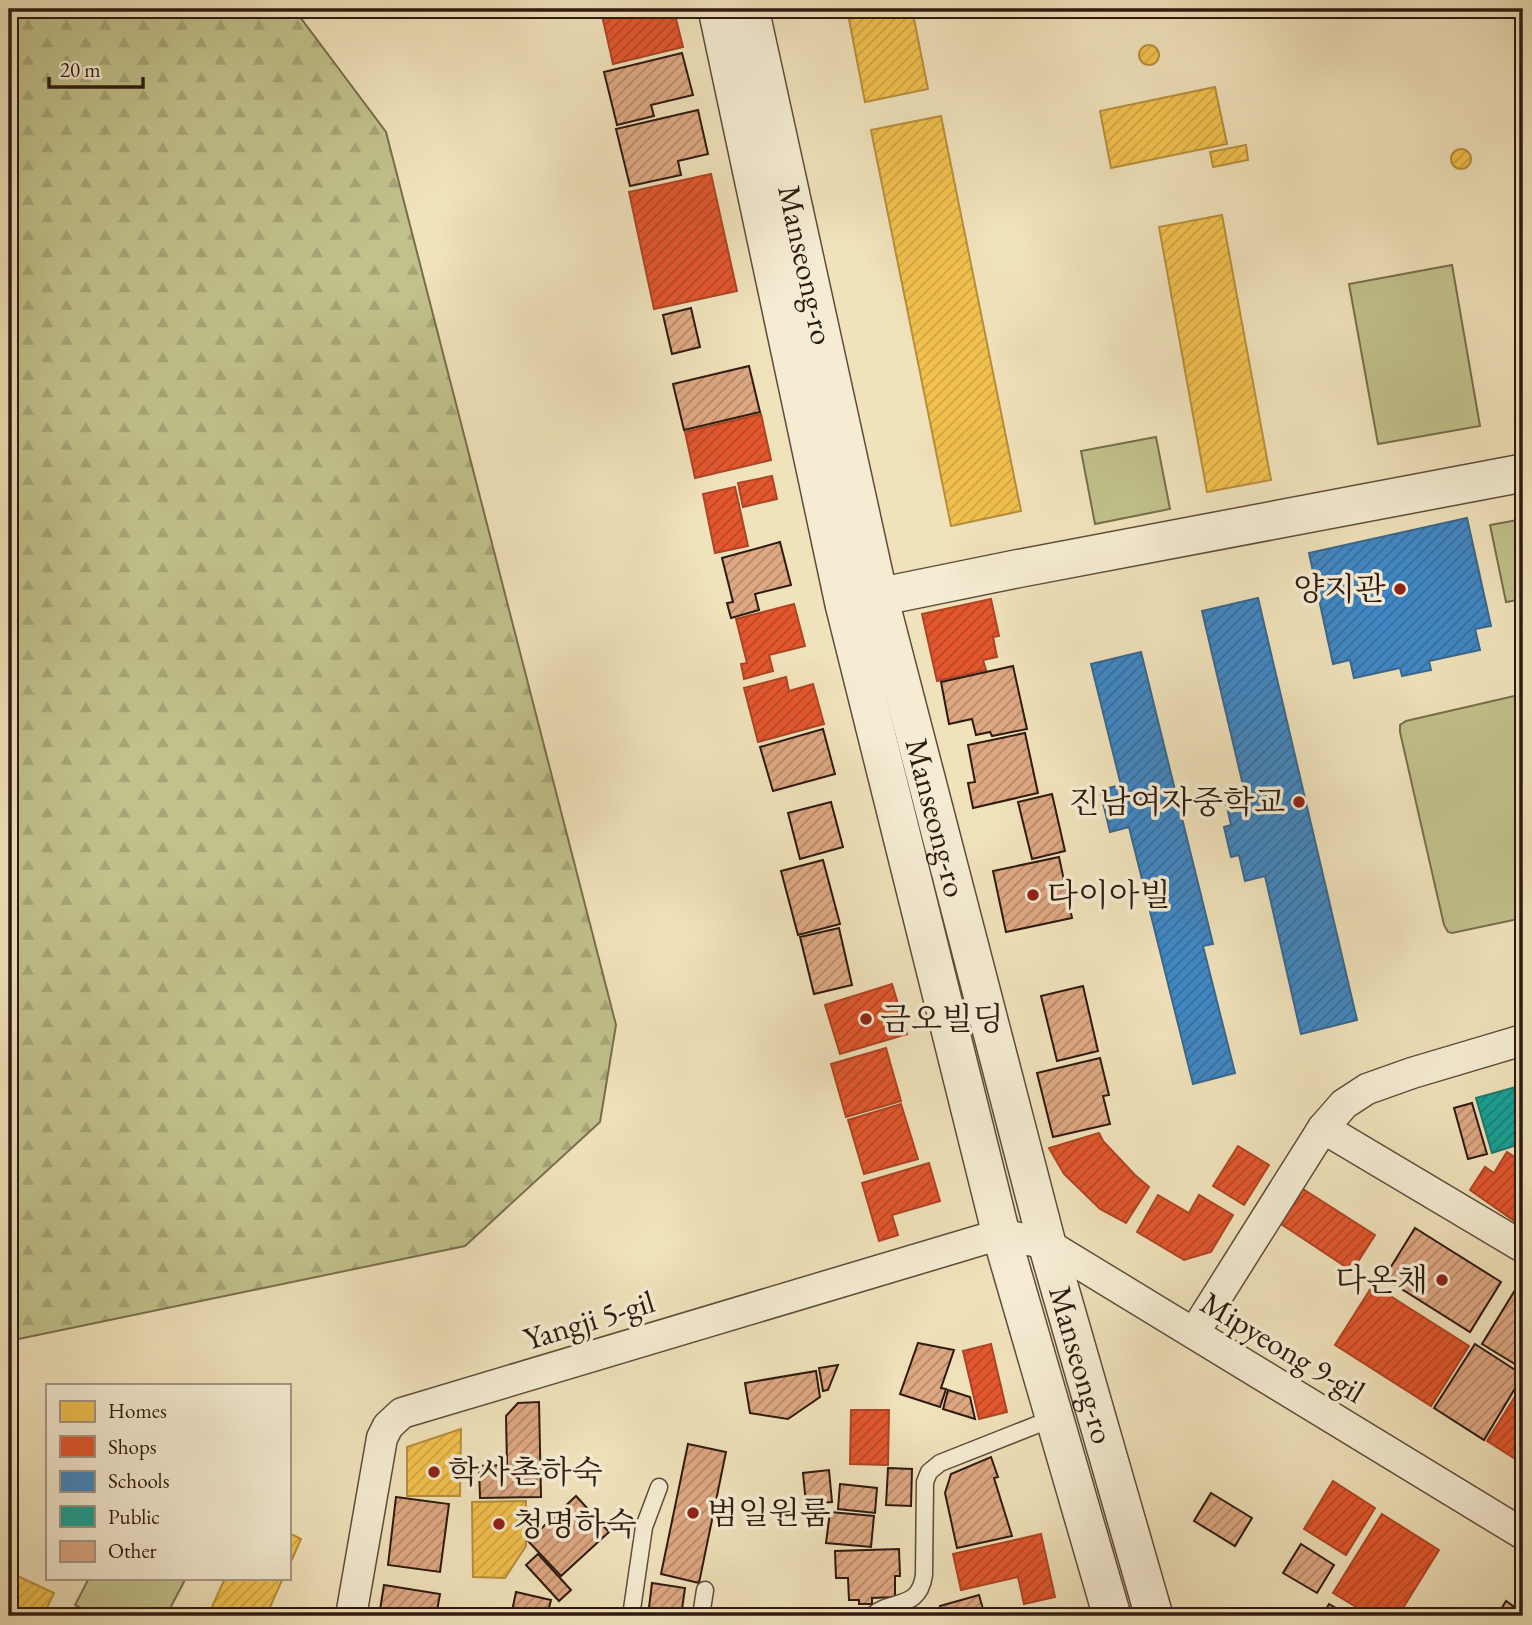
<svg xmlns="http://www.w3.org/2000/svg" width="1532" height="1625" font-family="'EB Garamond','Noto Serif KR',serif">
	<style>
		.forest { fill: url(#forest-firs); stroke: #786e4d; stroke-width: 2 }
		.park { fill: #c1c18b; stroke: #786e4d; stroke-width: 2 }
		.homes { fill: url(#homes-hatch); stroke: #b78f3b; stroke-width: 2 }
		.shops { fill: url(#shops-hatch); stroke: #ad4525; stroke-width: 2 }
		.schools { fill: url(#schools-hatch); stroke: #3a678e; stroke-width: 2 }
		.public { fill: url(#public-hatch); stroke: #1e7a6f; stroke-width: 2 }
		.building { fill: url(#building-hatch); stroke: #2e1a0f; stroke-width: 2 }
		.lines { fill: none; stroke-linecap: round; stroke-linejoin: round }
		.service-casing { stroke: #5e4c3a; stroke-width: 19 }
		.minor-casing { stroke: #5e4c3a; stroke-width: 33 }
		.tertiary-casing { stroke: #5e4c3a; stroke-width: 40 }
		.service { stroke: #f5ecd3; stroke-width: 16 }
		.minor { stroke: #f5ecd3; stroke-width: 30 }
		.tertiary { stroke: #f5ecd3; stroke-width: 37 }
		.poi-dot { fill: #8f2418; stroke: #f5ecd3; stroke-width: 2.5 }
		.labels { text-anchor: middle; dominant-baseline: central; stroke-width: 7; stroke-linejoin: round; paint-order: stroke }
		.street-label { font-size: 32px; fill: #2e1a0f; stroke: #f5ecd3 }
		.poi-label { font-size: 32px; fill: #2e1a0f; stroke: #f5ecd3; text-anchor: start }
	</style>
	<defs>
		<pattern id="forest-firs" width="22" height="20" patternUnits="userSpaceOnUse" patternTransform="scale(1.75)"><rect width="22" height="20" fill="#c1c18b"/><path d="M5 1l3.5 6h-7zM16 11l3.5 6h-7z" fill="#a6a577"/></pattern>
		<pattern id="homes-hatch" width="6" height="6" patternUnits="userSpaceOnUse" patternTransform="scale(1.75)"><rect width="6" height="6" fill="#f2c14e"/><path d="M-1 1l2-2M0 6l6-6M5 7l2-2" fill="none" stroke="#d0a543"/></pattern>
		<pattern id="shops-hatch" width="6" height="6" patternUnits="userSpaceOnUse" patternTransform="scale(1.75)"><rect width="6" height="6" fill="#e4572e"/><path d="M-1 1l2-2M0 6l6-6M5 7l2-2" fill="none" stroke="#b94726"/></pattern>
		<pattern id="schools-hatch" width="6" height="6" patternUnits="userSpaceOnUse" patternTransform="scale(1.75)"><rect width="6" height="6" fill="#3f88c5"/><path d="M-1 1l2-2M0 6l6-6M5 7l2-2" fill="none" stroke="#356e9e"/></pattern>
		<pattern id="public-hatch" width="6" height="6" patternUnits="userSpaceOnUse" patternTransform="scale(1.75)"><rect width="6" height="6" fill="#17a398"/><path d="M-1 1l2-2M0 6l6-6M5 7l2-2" fill="none" stroke="#15847a"/></pattern>
		<pattern id="building-hatch" width="6" height="6" patternUnits="userSpaceOnUse" patternTransform="scale(1.75)"><rect width="6" height="6" fill="#dea883"/><path d="M-1 1l2-2M0 6l6-6M5 7l2-2" fill="none" stroke="#b4886a"/></pattern>
	</defs>
	<rect width="100%" height="100%" fill="#f0e2bb"/>
	<filter id="stains"><feTurbulence type="fractalNoise" baseFrequency=".00286" numOctaves="4"/><feColorMatrix values="0 0 0 0 .2 0 0 0 0 .09 0 0 0 0 .02 0 0 0 .5 -.17"/></filter>
	<radialGradient id="worn" r=".72"><stop offset=".6" stop-color="#630" stop-opacity="0"/><stop offset="1" stop-color="#630" stop-opacity=".3"/></radialGradient>
	<!-- forest -->
	<polygon class="forest" points="9,9 294,9 386,132 616,1025 600,1122 465,1246 9,1341"/>
	<!-- park -->
	<g class="park">
		<polygon points="1452,265 1480,426 1378,444 1349,284"/>
		<polygon points="1156,437 1170,509 1095,524 1081,451"/>
		<polygon points="1523,519 1523,599 1506,602 1490,525"/>
		<polygon points="1523,694 1523,918 1452,933 1448,932 1444,925 1400,732 1400,725 1406,721"/>
		<polygon points="89,1578 186,1578 166,1616 96,1616 75,1605"/>
	</g>
	<!-- homes -->
	<g class="homes">
		<polygon points="847,9 912,9 928,89 865,102"/>
		<circle cx="1149" cy="55" r="10"/>
		<polygon points="1215,87 1227,144 1111,168 1100,111"/>
		<polygon points="941,116 1021,511 951,526 871,130"/>
		<polygon points="1246,145 1248,160 1213,167 1210,152"/>
		<circle cx="1461" cy="159" r="10"/>
		<polygon points="1222,215 1271,480 1207,492 1159,227"/>
		<polygon points="461,1429 460,1496 407,1496 407,1447"/>
		<polygon points="526,1501 526,1546 505,1578 473,1577 472,1502"/>
		<polygon points="289,1533 301,1539 289,1566"/>
		<polygon points="9,1572 54,1593 43,1616 9,1616"/>
		<polygon points="225,1578 283,1578 266,1616 208,1616"/>
	</g>
	<!-- shops -->
	<g class="shops">
		<polygon points="611,9 626,9 627,14 649,9 665,9 667,17 675,15 683,47 613,64 601,11"/>
		<polygon points="711,174 737,291 654,309 629,192"/>
		<polygon points="761,414 771,460 695,478 685,432"/>
		<polygon points="772,476 777,499 743,507 738,483"/>
		<polygon points="735,487 748,546 715,553 703,494"/>
		<polygon points="991,599 999,636 993,637 997,657 983,660 986,670 937,681 922,614"/>
		<polygon points="794,604 805,646 769,655 773,671 744,679 741,664 747,663 736,619"/>
		<polygon points="786,677 789,691 813,684 824,724 758,742 744,688"/>
		<polygon points="892,984 907,1034 840,1054 825,1005"/>
		<polygon points="886,1048 901,1101 846,1117 831,1064"/>
		<polygon points="901,1104 918,1159 864,1174 848,1120"/>
		<polygon points="1099,1133 1103,1141 1135,1175 1149,1187 1126,1223 1100,1209 1064,1174 1049,1148"/>
		<polygon points="1238,1146 1269,1165 1244,1205 1213,1186"/>
		<polygon points="1507,1152 1523,1162 1523,1227 1470,1190 1485,1167 1494,1173"/>
		<polygon points="929,1163 940,1201 892,1215 898,1235 879,1241 862,1183"/>
		<polygon points="1303,1189 1375,1235 1352,1271 1281,1224"/>
		<polygon points="1158,1195 1189,1213 1199,1195 1233,1215 1211,1252 1184,1260 1137,1232"/>
		<polygon points="1373,1285 1469,1346 1431,1406 1335,1345"/>
		<polygon points="991,1344 1007,1412 979,1419 963,1351"/>
		<polygon points="1523,1384 1523,1464 1487,1441"/>
		<polygon points="851,1410 889,1410 888,1465 850,1464"/>
		<polygon points="1333,1481 1375,1508 1346,1555 1304,1529"/>
		<polygon points="1382,1514 1439,1550 1398,1616 1371,1616 1333,1593"/>
		<polygon points="1041,1534 1055,1597 1024,1604 1018,1577 961,1590 953,1554"/>
	</g>
	<!-- schools -->
	<g class="schools">
		<polygon points="1467,518 1491,626 1475,629 1480,650 1429,661 1431,670 1402,676 1400,668 1354,678 1350,660 1333,664 1309,553"/>
		<polygon points="1258,598 1357,1020 1301,1034 1265,876 1245,881 1239,855 1231,857 1224,827 1231,825 1226,803 1246,798 1202,611"/>
		<polygon points="1141,652 1213,944 1203,946 1235,1073 1193,1084 1129,827 1110,832 1100,790 1121,785 1091,664"/>
	</g>
	<!-- public -->
	<polygon class="public" points="1523,1085 1523,1143 1492,1153 1476,1098"/>
	<!-- building -->
	<g class="building">
		<polygon points="682,53 693,95 651,105 654,116 617,125 604,72"/>
		<polygon points="698,110 708,154 678,161 681,175 630,186 616,129"/>
		<polygon points="691,308 700,347 672,354 663,315"/>
		<polygon points="749,366 760,412 684,430 673,384"/>
		<polygon points="780,542 791,585 755,594 759,610 731,618 727,603 733,602 722,558"/>
		<polygon points="1013,666 1027,729 992,736 990,732 976,735 972,719 949,724 941,682"/>
		<polygon points="823,729 835,774 773,791 760,747"/>
		<polygon points="1025,733 1038,793 973,808 968,783 975,782 968,745"/>
		<polygon points="1052,794 1065,851 1032,859 1018,802"/>
		<polygon points="831,802 843,847 800,859 788,813"/>
		<polygon points="1059,857 1072,918 1006,932 993,871"/>
		<polygon points="823,860 840,924 798,935 781,871"/>
		<polygon points="839,928 852,985 814,994 800,937"/>
		<polygon points="1083,986 1098,1051 1057,1061 1041,996"/>
		<polygon points="1100,1058 1109,1095 1103,1096 1110,1124 1053,1137 1037,1073"/>
		<polygon points="1472,1103 1487,1154 1468,1159 1454,1108"/>
		<polygon points="1415,1228 1501,1282 1470,1332 1384,1278"/>
		<polygon points="1523,1277 1523,1369 1482,1344"/>
		<polygon points="918,1343 954,1350 941,1388 946,1389 940,1407 900,1394"/>
		<polygon points="1475,1344 1523,1375 1484,1440 1434,1408"/>
		<polygon points="838,1365 828,1390 823,1391 819,1368"/>
		<polygon points="816,1371 820,1397 788,1419 750,1413 745,1383"/>
		<polygon points="948,1390 970,1397 975,1419 943,1409"/>
		<polygon points="539,1402 541,1497 480,1498 479,1466 507,1465 506,1416 518,1403"/>
		<polygon points="688,1444 726,1452 699,1583 661,1574"/>
		<polygon points="991,1457 998,1477 994,1478 1012,1536 957,1548 945,1493 951,1474"/>
		<polygon points="888,1468 912,1469 911,1506 886,1505"/>
		<polygon points="829,1470 832,1502 806,1504 803,1473"/>
		<polygon points="840,1484 877,1488 875,1513 838,1509"/>
		<polygon points="1211,1493 1252,1518 1235,1546 1194,1521"/>
		<polygon points="576,1496 609,1532 561,1576 528,1541"/>
		<polygon points="396,1497 449,1504 440,1572 388,1565"/>
		<polygon points="830,1512 874,1516 871,1547 826,1543"/>
		<polygon points="1301,1544 1334,1565 1317,1593 1283,1573"/>
		<polygon points="899,1549 900,1576 895,1576 895,1597 872,1598 872,1604 859,1604 859,1600 849,1600 848,1578 836,1578 835,1551"/>
		<polygon points="538,1554 571,1590 559,1601 526,1565"/>
		<polygon points="652,1583 685,1588 681,1616 648,1616"/>
		<polygon points="384,1585 440,1594 436,1616 379,1616"/>
		<polygon points="516,1592 551,1600 547,1616 511,1616"/>
		<polygon points="979,1595 985,1616 943,1616 940,1606"/>
		<polygon points="1521,1600 1523,1616 1497,1616 1506,1601 1516,1608"/>
		<polygon points="904,1604 921,1616 895,1616"/>
		<polygon points="1329,1604 1350,1616 1322,1616"/>
	</g>
	<g class="lines">
		<!-- service casing -->
		<g class="service-casing">
			<g id="service">
				<polyline points="631,1616 644,1527 659,1487"/>
				<polyline points="701,1616 705,1590"/>
				<path d="M 872,1616 C 891,1598 919,1611 924,1575 L 925,1482 L 929,1472 L 940,1463 L 1054,1418"/>
			</g>
		</g>
		<!-- minor casing -->
		<g class="minor-casing">
			<g id="minor">
				<polyline points="1323,1128 1523,1247"/>
				<polyline points="1194,1333 1323,1128 1344,1104 1367,1089 1412,1073 1523,1040"/>
				<polyline points="351,1616 382,1438 388,1426 402,1413 1001,1234 1047,1244 1523,1534"/>
			</g>
		</g>
		<!-- tertiary casing -->
		<g class="tertiary-casing">
			<g id="tertiary">
				<polyline points="717,9 844,604 1001,1234 1112,1616"/>
				<path id="s1" d="M 750,9 L 879,597 L 1047,1244 L 1154,1616"/>
				<polyline points="854,602 1016,569 1523,473"/>
			</g>
		</g>
		<!-- service -->
		<use href="#service" class="service"/>
		<!-- minor -->
		<use href="#minor" class="minor"/>
		<!-- tertiary -->
		<use href="#tertiary" class="tertiary"/>
	</g>
	<!-- markers -->
	<g class="poi-dot">
		<circle cx="1400" cy="589" r="7"/>
		<circle cx="1299" cy="802" r="7"/>
		<circle cx="1033" cy="895" r="7"/>
		<circle cx="866" cy="1019" r="7"/>
		<circle cx="1442" cy="1280" r="7"/>
		<circle cx="434" cy="1472" r="7"/>
		<circle cx="693" cy="1513" r="7"/>
		<circle cx="499" cy="1524" r="7"/>
	</g>
	<g class="labels">
		<!-- street labels -->
		<g class="street-label">
			<text stroke="none"><textPath href="#s1" startOffset="262">Manseong-ro</textPath></text>
			<text stroke="none"><textPath href="#s1" startOffset="830">Manseong-ro</textPath></text>
			<text transform="translate(589 1320) rotate(-17)">Yangji 5-gil</text>
			<text transform="translate(1283 1347) rotate(31)">Mipyeong 9-gil</text>
			<text stroke="none"><textPath href="#s1" startOffset="1396">Manseong-ro</textPath></text>
		</g>
		<!-- poi labels -->
		<g class="poi-label">
			<text x="1386" y="589" text-anchor="end">양지관</text>
			<text x="1285" y="802" text-anchor="end">진남여자중학교</text>
			<text x="1047" y="895">다이아빌</text>
			<text x="880" y="1019">금오빌딩</text>
			<text x="1428" y="1280" text-anchor="end">다온채</text>
			<text x="448" y="1472">학사촌하숙</text>
			<text x="707" y="1513">범일원룸</text>
			<text x="513" y="1524">청명하숙</text>
		</g>
	</g>
	<!-- margin -->
	<rect width="1532" height="1625" fill="none" stroke="#f0e2bb" stroke-width="35"/>
	<rect x="10" y="10" width="1511" height="1604" fill="none" stroke="#2e1a0f" stroke-width="3.5"/>
	<rect x="18" y="18" width="1497" height="1590" fill="none" stroke="#2e1a0f" stroke-width="2"/>
	<!-- legend -->
	<rect x="46" y="1384" width="245" height="196" fill="#f5ecd3" stroke="#a59885" stroke-width="2"/>
	<rect x="60" y="1401" width="35" height="21" fill="#f2c14e" stroke="#a59885" stroke-width="2"/>
	<text x="108" y="1418" font-size="21" fill="#2e1a0f">Homes</text>
	<rect x="60" y="1436" width="35" height="21" fill="#e4572e" stroke="#a59885" stroke-width="2"/>
	<text x="108" y="1454" font-size="21" fill="#2e1a0f">Shops</text>
	<rect x="60" y="1471" width="35" height="21" fill="#3f88c5" stroke="#a59885" stroke-width="2"/>
	<text x="108" y="1488" font-size="21" fill="#2e1a0f">Schools</text>
	<rect x="60" y="1506" width="35" height="21" fill="#17a398" stroke="#a59885" stroke-width="2"/>
	<text x="108" y="1524" font-size="21" fill="#2e1a0f">Public</text>
	<rect x="60" y="1541" width="35" height="21" fill="#dea883" stroke="#a59885" stroke-width="2"/>
	<text x="108" y="1558" font-size="21" fill="#2e1a0f">Other</text>
	<!-- scale -->
	<path d="M49 77v10h94v-10" fill="none" stroke="#2e1a0f" stroke-width="3.5"/>
	<text x="60" y="77" font-size="21" fill="#2e1a0f" stroke="#f5ecd3" stroke-width="5" paint-order="stroke">20 m</text>
	<rect width="100%" height="100%" filter="url(#stains)"/>
	<rect width="100%" height="100%" fill="url(#worn)"/>
</svg>
